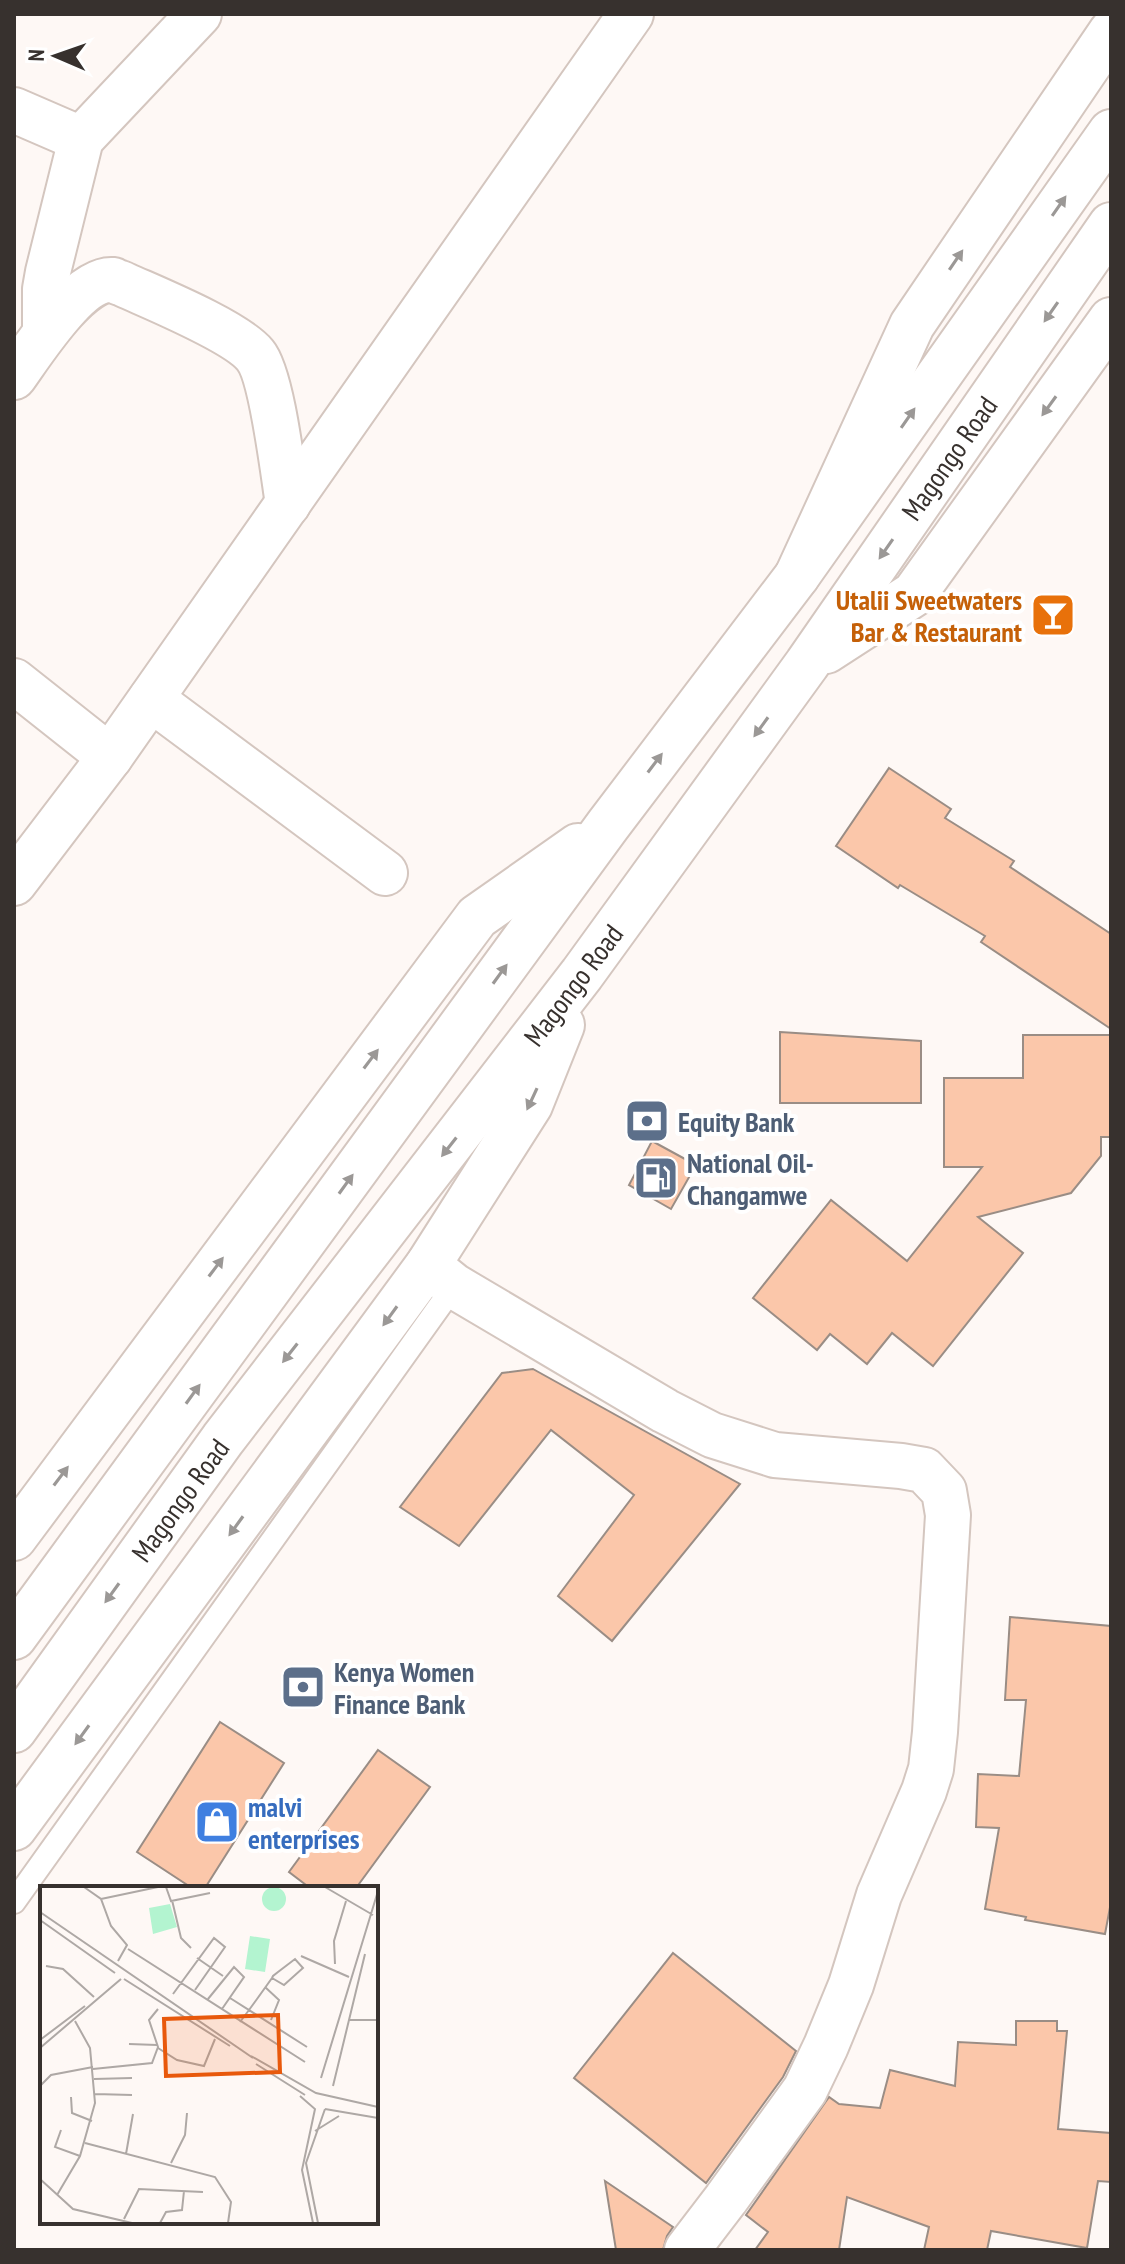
<svg xmlns="http://www.w3.org/2000/svg" width="1125" height="2264" font-family="'PT Sans Narrow',sans-serif">
	<style>
		.building { fill: #fbc7aa; stroke: #9a8d85; stroke-width: 2 }
		.lines { fill: none; stroke-linecap: round; stroke-linejoin: round }
		.lane-casing { stroke: #d4c6bf; stroke-width: 26 }
		.street-casing { stroke: #d4c6bf; stroke-width: 48 }
		.secondary-casing { stroke: #d4c6bf; stroke-width: 48 }
		.highway-casing { stroke: #d4c6bf; stroke-width: 48 }
		.lane { stroke: #fff; stroke-width: 22 }
		.street { stroke: #fff; stroke-width: 44 }
		.secondary { stroke: #fff; stroke-width: 44 }
		.highway { stroke: #fff; stroke-width: 44 }
		.oneway { fill: #9b9896 }
		.labels { text-anchor: middle; dominant-baseline: central; stroke-width: 8; stroke-linejoin: round; paint-order: stroke }
		.street-label { font-size: 28px; fill: #37312e; stroke: #fff }
		.food-label { font-size: 28px; font-weight: bold; fill: #c56008; stroke: #fff; text-anchor: end }
		.service-label { font-size: 28px; font-weight: bold; fill: #4e5e75; stroke: #fff; text-anchor: start }
		.shop-label { font-size: 28px; font-weight: bold; fill: #366cbe; stroke: #fff; text-anchor: start }
		.inset-road { fill: none; stroke: #aea8a5; stroke-width: 2 }
		.view { fill: #e8590c; fill-opacity: 0.15; stroke: #e8590c; stroke-width: 4 }
		.inset-edge { fill: none; stroke: #37312e; stroke-width: 4 }
	</style>
	<rect width="100%" height="100%" fill="#fef8f5"/>
	<!-- building -->
	<g class="building">
		<polygon points="889,768 951,809 945,818 1014,861 1010,867 1111,934 1111,1029 981,942 985,936 900,885 898,888 836,846"/>
		<polygon points="780,1032 921,1041 921,1103 780,1103"/>
		<polygon points="1023,1035 1111,1035 1111,1137 1101,1137 1101,1156 1071,1193 978,1217 1023,1253 933,1366 892,1333 867,1364 830,1334 817,1350 753,1298 831,1200 907,1261 982,1167 944,1167 944,1078 1023,1078"/>
		<polygon points="652,1141 696,1165 671,1209 629,1185"/>
		<polygon points="533,1369 740,1484 612,1641 558,1596 634,1495 551,1430 459,1546 400,1507 502,1373"/>
		<polygon points="1010,1617 1111,1626 1111,1902 1105,1934 1025,1920 1026,1917 985,1909 999,1828 976,1827 978,1774 1019,1776 1026,1700 1005,1700"/>
		<polygon points="220,1722 284,1763 205,1888 192,1888 137,1852"/>
		<polygon points="378,1750 430,1787 356,1888 310,1888 289,1872"/>
		<polygon points="673,1953 796,2051 783,2077 706,2183 574,2078"/>
		<polygon points="1016,2021 1057,2021 1057,2031 1067,2031 1058,2129 1111,2133 1111,2182 1098,2181 1087,2248 991,2231 987,2250 924,2250 929,2227 847,2197 839,2250 755,2250 768,2232 746,2215 829,2097 839,2104 880,2108 890,2070 955,2086 958,2042 1016,2045"/>
		<polygon points="605,2181 673,2227 667,2236 663,2250 616,2250"/>
	</g>
	<g class="lines">
		<!-- lane casing -->
		<g class="lane-casing">
			<polyline id="lane" points="14,1902 454,1286"/>
		</g>
		<!-- street casing -->
		<g class="street-casing">
			<g id="street">
				<polyline points="14,110 81,139"/>
				<polyline points="45,333 45,289 48,272 81,139 199,14"/>
				<path d="M 14,377 C 32,352 79,277 113,280 C 114,281 124,284 125,285 C 156,299 235,331 255,355 C 272,375 283,473 288,504"/>
				<polyline points="14,681 110,757"/>
				<polyline points="151,699 385,873"/>
				<polyline points="14,883 110,757 631,14"/>
				<polyline points="428,1265 454,1286 665,1411 712,1435 775,1455 901,1466 924,1470 944,1491 948,1515 935,1732 931,1769 924,1791 879,1895 851,1985 826,2046 805,2090 726,2199 687,2250"/>
			</g>
		</g>
		<!-- secondary casing -->
		<g class="secondary-casing">
			<g id="secondary">
				<polyline points="826,651 914,594 1111,320"/>
				<polyline points="14,1538 477,917 578,846"/>
				<polyline points="14,1637 608,825 797,576 1111,132"/>
				<polyline points="14,1730 223,1439 582,974 807,664 1111,225"/>
				<polyline points="14,1828 428,1265 530,1105 562,1025"/>
			</g>
		</g>
		<!-- highway casing -->
		<g class="highway-casing">
			<polyline id="highway" points="797,576 912,325 1111,32"/>
		</g>
		<!-- lane -->
		<use href="#lane" class="lane"/>
		<!-- street -->
		<use href="#street" class="street"/>
		<!-- secondary -->
		<use href="#secondary" class="secondary"/>
		<!-- highway -->
		<use href="#highway" class="highway"/>
	</g>
	<!-- one-way arrows -->
	<defs><path id="oneway-solid" d="M-6-.8H1V-3.2L6.5 0L1 3.2V.8H-6Z" transform="scale(2)"/></defs>
	<g class="oneway">
		<use href="#oneway-solid" transform="translate(1059 206) rotate(-55)"/>
		<use href="#oneway-solid" transform="translate(956 260) rotate(-56)"/>
		<use href="#oneway-solid" transform="translate(1051 312) rotate(125)"/>
		<use href="#oneway-solid" transform="translate(1049 406) rotate(126)"/>
		<use href="#oneway-solid" transform="translate(908 418) rotate(-55)"/>
		<use href="#oneway-solid" transform="translate(886 549) rotate(125)"/>
		<use href="#oneway-solid" transform="translate(761 727) rotate(126)"/>
		<use href="#oneway-solid" transform="translate(655 763) rotate(-53)"/>
		<use href="#oneway-solid" transform="translate(500 974) rotate(-54)"/>
		<use href="#oneway-solid" transform="translate(371 1059) rotate(-53)"/>
		<use href="#oneway-solid" transform="translate(532 1099) rotate(115)"/>
		<use href="#oneway-solid" transform="translate(449 1147) rotate(128)"/>
		<use href="#oneway-solid" transform="translate(346 1184) rotate(-54)"/>
		<use href="#oneway-solid" transform="translate(216 1267) rotate(-53)"/>
		<use href="#oneway-solid" transform="translate(390 1316) rotate(126)"/>
		<use href="#oneway-solid" transform="translate(290 1353) rotate(128)"/>
		<use href="#oneway-solid" transform="translate(193 1394) rotate(-54)"/>
		<use href="#oneway-solid" transform="translate(61 1476) rotate(-53)"/>
		<use href="#oneway-solid" transform="translate(236 1526) rotate(126)"/>
		<use href="#oneway-solid" transform="translate(112 1593) rotate(126)"/>
		<use href="#oneway-solid" transform="translate(82 1735) rotate(126)"/>
	</g>
	<!-- icons -->
	<defs>
		<g id="bar-square" transform="scale(2.3)"><rect x="-9" y="-9" width="18" height="18" rx="4" fill="#e8710a" stroke="#fff"/><path d="M-6-5H6L.8 .8V4.5H3.5V6h-7V4.5H-.8V.8Z" fill="#fff"/></g>
		<g id="bank-square" transform="scale(2.3)"><rect x="-9" y="-9" width="18" height="18" rx="4" fill="#5c6f8a" stroke="#fff"/><path d="M-6-4H6V4H-6ZM0-2.3a2.3 2.3 0 1 0 0 4.6a2.3 2.3 0 1 0 0-4.6Z" fill="#fff"/></g>
		<g id="fuel-square" transform="scale(2.3)"><rect x="-9" y="-9" width="18" height="18" rx="4" fill="#5c6f8a" stroke="#fff"/><path d="M-5.5-6h7V0h2V4h1.3V-2.5L3-4.5l.8-.8L6-3V5H2.5V1h-1V6h-7ZM-4.2-4.7v3.2H.2V-4.7Z" fill="#fff"/></g>
		<g id="shop-square" transform="scale(2.3)"><rect x="-9" y="-9" width="18" height="18" rx="4" fill="#3f7fe0" stroke="#fff"/><path d="M-5-2.5h2.3a2.7 3.5 0 0 1 5.4 0H5L5.5 6h-11ZM-1.5-2.5h3a1.5 2.3 0 0 0-3 0Z" fill="#fff"/></g>
	</defs>
	<g fill-rule="evenodd">
		<use href="#bar-square" x="1053" y="615"/>
		<use href="#bank-square" x="647" y="1121"/>
		<use href="#fuel-square" x="656" y="1178"/>
		<use href="#bank-square" x="303" y="1687"/>
		<use href="#shop-square" x="217" y="1822"/>
	</g>
	<g class="labels">
		<!-- street labels -->
		<g class="street-label">
			<text transform="translate(949 458) rotate(-55)">Magongo Road</text>
			<text transform="translate(573 985) rotate(-53)">Magongo Road</text>
			<text transform="translate(180 1500) rotate(-54)">Magongo Road</text>
		</g>
		<!-- food labels -->
		<g class="food-label">
			<text x="1022" y="599">Utalii Sweetwaters<tspan x="1022" dy="32">Bar &amp; Restaurant</tspan></text>
		</g>
		<!-- service labels -->
		<g class="service-label">
			<text x="678" y="1121">Equity Bank</text>
			<text x="687" y="1162">National Oil-<tspan x="687" dy="32">Changamwe</tspan></text>
			<text x="334" y="1671">Kenya Women<tspan x="334" dy="32">Finance Bank</tspan></text>
		</g>
		<!-- shop labels -->
		<g class="shop-label">
			<text x="248" y="1806">malvi<tspan x="248" dy="32">enterprises</tspan></text>
		</g>
	</g>
	<!-- overview -->
	<g transform="translate(40 1886)">
		<rect width="338" height="338" fill="#fef8f5"/>
		<path d="M222 13a12 12 0 1 1 24 0a12 12 0 1 1-24 0ZM 130,18 L 137,41 L 113,48 L 109,22 ZM 210,50 L 230,53 L 225,86 L 205,83 Z" fill="#b3f4d0"/>
		<path class="inset-road" d="M 44,1 L 61,13 L 71,40 L 87,59 L 78,75M 126,1 L 131,15 L 170,7M 285,1 L 333,29M 61,13 L 118,1M 132,14 L 141,52 L 151,62M 0,26 L 213,172M 0,34 L 75,87M 88,63 L 265,176M 261,70 L 309,91M 157,72 L 183,90M 295,78 L 294,55 L 306,15M 6,80 L 23,83 L 54,111M 84,93 L 190,160M 225,101 L 239,114 L 231,134M 133,108 L 174,52 L 185,61 L 155,104M 190,112 L 267,161M 168,113 L 194,81 L 204,91 L 182,123M 309,134 L 338,134M 200,136 L 209,124 L 217,113 L 232,92 L 233,90 L 238,86 L 255,73 L 263,82 L 244,99 L 232,92M 0,154 L 45,120M 89,158 L 117,159M 0,162 L 81,93M 118,162 L 137,174 L 164,180 L 175,153M 211,170 L 276,207 L 338,221M 216,178 L 265,209M 53,183 L 112,177 L 118,161 L 109,134 L 118,123M 281,192 L 338,5M 54,193 L 92,192M 0,200 L 11,189 L 53,181M 293,200 L 325,68M 55,208 L 92,209M 260,210 L 275,223 L 262,284 L 273,337M 31,211 L 32,227 L 52,235M 285,223 L 338,232M 21,244 L 15,261 L 40,270M 275,245 L 299,230M 45,257 L 175,291 L 191,316 L 188,337M 86,268 L 93,228M 131,277 L 145,249 L 147,227M 0,293 L 33,323 L 92,337M 17,309 L 40,270 L 55,217 L 50,162 L 35,135M 84,333 L 99,303 L 163,306M 120,337 L 126,326 L 142,324 L 144,305M 278,337 L 266,277 L 285,223"/>
		<path class="view" d="M 238,129 L 240,186 L 126,190 L 124,133 Z"/>
		<rect width="338" height="338" class="inset-edge"/>
	</g>
	<!-- border -->
	<rect width="1125" height="2264" fill="none" stroke="#37312e" stroke-width="32"/>
	<!-- north arrow -->
	<g transform="translate(56 56) rotate(272)" stroke="#ffffff" stroke-width="6" paint-order="stroke">
	<path d="M0-6L14 30L0 20L-14 30Z" fill="#37312e"/>
	<text y="-12" font-size="22" font-weight="bold" text-anchor="middle" fill="#37312e">N</text>
	</g>
</svg>
